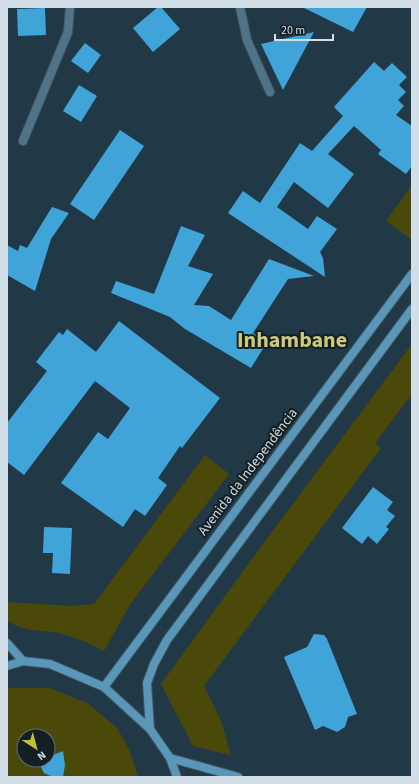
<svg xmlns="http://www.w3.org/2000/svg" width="419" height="784" font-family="'Source Sans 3',sans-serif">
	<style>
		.green { fill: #4b4909 }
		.building { fill: #40a4d9 }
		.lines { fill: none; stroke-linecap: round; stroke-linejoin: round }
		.street-casing { stroke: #415763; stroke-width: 10 }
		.secondary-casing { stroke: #415763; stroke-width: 10 }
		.street { stroke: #4f7389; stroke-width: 8 }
		.secondary { stroke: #5996b8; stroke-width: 8 }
		.labels { text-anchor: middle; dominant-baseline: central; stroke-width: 4; stroke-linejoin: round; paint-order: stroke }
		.street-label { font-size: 14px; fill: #d2dfe8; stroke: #141f25 }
		.town-label { font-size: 22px; font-weight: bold; fill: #cbc97b; stroke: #141f25 }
	</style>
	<rect width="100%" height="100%" fill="#213946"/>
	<!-- green -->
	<g class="green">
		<polygon points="412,185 412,240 386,221"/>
		<polygon points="412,344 412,394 375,443 381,448 204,686 221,721 231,755 193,746 161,684 263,544"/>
		<path d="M 205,455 L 229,474 L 131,603 L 104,651 C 89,643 75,637 58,633 C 37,629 25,633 7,620 L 7,602 L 71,606 L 94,604 Z"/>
		<polygon points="9,688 49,688 87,703 117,728 129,749 138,777 62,777 63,751 48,757 48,736 24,736 24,760 44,760 42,762 40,760 38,763 44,773 53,777 7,777 7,689"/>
	</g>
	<!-- building -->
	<g class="building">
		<polygon points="158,7 161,7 180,29 153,52 133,28"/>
		<polygon points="302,7 367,7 353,32"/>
		<polygon points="45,8 46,35 18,36 17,9"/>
		<polygon points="314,32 283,90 261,44"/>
		<polygon points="85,43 101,55 88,73 71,61"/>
		<polygon points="374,62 384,71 392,63 407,77 399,85 406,92 398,100 404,106 396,115 412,126 412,166 406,174 378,154 381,150 354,126 328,154 354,174 328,208 294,182 277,207 308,229 317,216 337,229 320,252 323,258 325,277 228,213 243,191 260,203 300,143 312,151 343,116 334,107"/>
		<polygon points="79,85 97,96 81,122 63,111"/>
		<polygon points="120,130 144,146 94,220 70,204"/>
		<polygon points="52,207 69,213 51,239 35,291 7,275 7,245 18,251 20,245 27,248"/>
		<polygon points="181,226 205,235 188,266 213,274 194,305 209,306 231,320 269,259 314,276 288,279 253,333 267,342 251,368 185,329 170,317 111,293 116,281 154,294"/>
		<polygon points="119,321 220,398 182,448 180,446 158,478 167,485 145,516 135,509 123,527 61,483 98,432 108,439 130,408 95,381 24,475 7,462 7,423 47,371 36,362 59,332 63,335 67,329 96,352"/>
		<polygon points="373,487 393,502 387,510 395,516 386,527 389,529 377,544 368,536 362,544 342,528"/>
		<polygon points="44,527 72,528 70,574 52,573 53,553 43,553"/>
		<polygon points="314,634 324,635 327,639 357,714 348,717 345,727 337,732 323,726 315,730 284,657 307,647"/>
		<polygon points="63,751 65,765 63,777 53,777 44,773 38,762 48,760 48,757"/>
	</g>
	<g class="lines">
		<!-- street casing -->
		<g class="street-casing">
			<g id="street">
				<polyline points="240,7 247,40 270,92"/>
				<polyline points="23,141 68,32 70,7"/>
			</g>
		</g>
		<!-- secondary casing -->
		<g class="secondary-casing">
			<g id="secondary">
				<polyline points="7,643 23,661"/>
				<polyline points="7,666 23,661 50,664 104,687 150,729 170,758 177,777"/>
				<polyline points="104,687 412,274"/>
				<polyline points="150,729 147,683 154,664 167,640 412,309"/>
				<polyline points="170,758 238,777"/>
			</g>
		</g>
		<!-- street -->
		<use href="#street" class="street"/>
		<!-- secondary -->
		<use href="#secondary" class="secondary"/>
	</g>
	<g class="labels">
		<!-- street labels -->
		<g class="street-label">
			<text transform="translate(248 472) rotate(-53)">Avenida da Independência</text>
		</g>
		<!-- town labels -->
		<g class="town-label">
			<text x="292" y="340">Inhambane</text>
		</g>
	</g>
	<!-- border -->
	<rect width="419" height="784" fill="none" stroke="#d2dfe8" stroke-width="16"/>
	<!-- north arrow -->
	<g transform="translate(36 748) rotate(144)"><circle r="19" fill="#141f25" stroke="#606c73"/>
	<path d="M0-3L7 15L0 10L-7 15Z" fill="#c2bd3f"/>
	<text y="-6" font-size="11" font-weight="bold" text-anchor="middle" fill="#d2dfe8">N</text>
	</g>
	<!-- scale -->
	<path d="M275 34v6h58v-6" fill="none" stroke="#d2dfe8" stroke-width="2"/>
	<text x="281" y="34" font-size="12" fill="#d2dfe8" stroke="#141f25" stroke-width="3" paint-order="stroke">20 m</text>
</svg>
